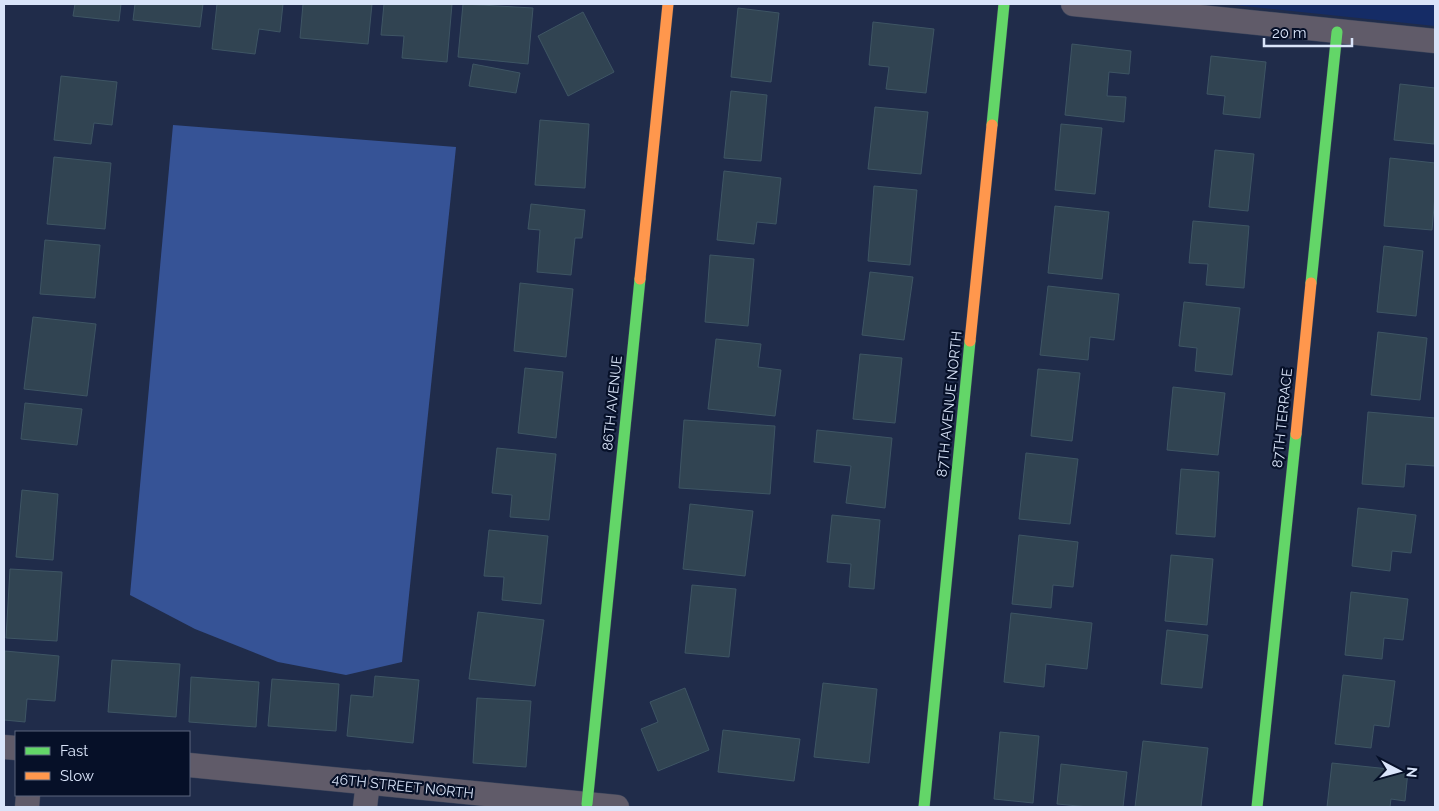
<svg xmlns="http://www.w3.org/2000/svg" width="1439" height="811" font-family="Raleway,sans-serif">
	<style>
		.built { fill: #152c66 }
		.water { fill: #365396 }
		.building { fill: #314452; stroke: #3e5564 }
		.lines { fill: none; stroke-linecap: round; stroke-linejoin: round }
		.street-casing { stroke: #3a445b; stroke-width: 25 }
		.fast-casing { stroke: #3a445b; stroke-width: 12 }
		.slow-casing { stroke: #3a445b; stroke-width: 12 }
		.street { stroke: #605b69; stroke-width: 24 }
		.fast { stroke: #63d668; stroke-width: 11 }
		.slow { stroke: #ff974d; stroke-width: 11 }
		.labels { text-anchor: middle; dominant-baseline: central; stroke-width: 4.5; stroke-linejoin: round; paint-order: stroke }
		.street-label { font-size: 14px; fill: #d9e4f9; stroke: #061028 }
	</style>
	<rect width="100%" height="100%" fill="#202c4a"/>
	<!-- built -->
	<polygon class="built" points="1224,4 1435,4 1435,26"/>
	<!-- water -->
	<polygon class="water" points="173,125 456,147 402,662 346,675 278,662 195,629 130,595"/>
	<!-- building -->
	<g class="building">
		<polygon points="75,4 121,4 119,21 73,16"/>
		<polygon points="135,4 203,4 200,27 133,20"/>
		<polygon points="217,4 283,4 280,32 259,29 255,54 212,49"/>
		<polygon points="303,4 372,4 368,44 300,38"/>
		<polygon points="384,4 452,4 447,62 402,58 404,36 381,35"/>
		<polygon points="463,4 533,8 528,64 458,57"/>
		<polygon points="738,8 779,13 771,82 731,77"/>
		<polygon points="583,12 614,72 568,96 538,36"/>
		<polygon points="873,22 934,29 926,93 886,89 889,67 869,65"/>
		<polygon points="1072,44 1131,51 1129,74 1109,72 1107,96 1126,97 1124,122 1065,115"/>
		<polygon points="1211,56 1266,62 1260,118 1223,114 1225,96 1207,94"/>
		<polygon points="473,64 520,73 516,93 469,86"/>
		<polygon points="61,76 117,82 112,125 94,123 91,144 54,140"/>
		<polygon points="1400,84 1435,88 1434,144 1394,140"/>
		<polygon points="731,91 767,95 761,161 724,158"/>
		<polygon points="875,107 928,112 921,174 868,169"/>
		<polygon points="540,120 589,124 585,188 535,185"/>
		<polygon points="1061,124 1102,128 1095,194 1055,190"/>
		<polygon points="1215,150 1254,154 1248,211 1209,207"/>
		<polygon points="54,157 111,163 105,229 47,224"/>
		<polygon points="1390,158 1435,163 1435,195 1432,230 1384,226"/>
		<polygon points="724,171 781,178 776,224 757,222 754,244 717,240"/>
		<polygon points="874,186 917,190 910,265 868,261"/>
		<polygon points="531,204 585,210 582,238 575,238 571,275 537,272 540,230 528,229"/>
		<polygon points="1055,206 1109,212 1102,279 1048,273"/>
		<polygon points="1193,221 1249,226 1244,288 1206,285 1208,264 1189,263"/>
		<polygon points="45,240 100,245 95,298 40,294"/>
		<polygon points="1384,246 1423,251 1416,316 1377,312"/>
		<polygon points="710,255 754,259 748,326 705,322"/>
		<polygon points="870,272 913,277 904,340 862,335"/>
		<polygon points="520,283 573,289 566,357 514,351"/>
		<polygon points="1048,286 1119,294 1114,340 1090,337 1088,360 1040,355"/>
		<polygon points="1184,302 1240,308 1232,375 1195,371 1197,348 1179,346"/>
		<polygon points="33,317 96,324 87,396 24,389"/>
		<polygon points="1378,332 1427,338 1420,400 1371,395"/>
		<polygon points="716,339 761,344 758,367 781,370 775,416 708,409"/>
		<polygon points="860,354 902,358 895,423 853,419"/>
		<polygon points="525,368 563,372 556,438 518,433"/>
		<polygon points="1038,369 1080,373 1072,441 1031,436"/>
		<polygon points="1173,387 1225,393 1218,455 1167,450"/>
		<polygon points="25,403 82,409 77,445 21,439"/>
		<polygon points="1368,412 1435,418 1435,466 1406,464 1404,487 1362,484"/>
		<polygon points="684,420 775,426 770,494 679,488"/>
		<polygon points="817,430 892,438 885,508 846,503 851,466 814,462"/>
		<polygon points="497,448 556,454 549,520 510,517 512,495 492,493"/>
		<polygon points="1026,453 1078,459 1070,524 1019,519"/>
		<polygon points="1181,469 1219,472 1215,537 1176,534"/>
		<polygon points="22,490 58,494 53,560 16,557"/>
		<polygon points="690,504 753,511 745,576 683,569"/>
		<polygon points="1358,508 1416,515 1411,553 1392,551 1390,571 1352,566"/>
		<polygon points="832,515 880,520 874,589 849,587 851,564 827,562"/>
		<polygon points="489,530 548,536 541,604 502,600 504,577 484,576"/>
		<polygon points="1019,535 1078,542 1073,587 1053,585 1051,608 1012,604"/>
		<polygon points="1171,555 1213,559 1207,625 1165,621"/>
		<polygon points="10,569 62,572 57,641 6,638"/>
		<polygon points="692,585 736,589 729,657 685,653"/>
		<polygon points="1351,592 1408,599 1403,640 1384,638 1382,659 1345,655"/>
		<polygon points="478,612 544,620 535,686 469,679"/>
		<polygon points="1011,613 1092,623 1087,669 1046,664 1044,687 1004,682"/>
		<polygon points="1167,630 1208,635 1202,688 1161,684"/>
		<polygon points="5,651 59,656 55,701 27,699 25,722 4,720"/>
		<polygon points="112,660 180,664 176,717 108,712"/>
		<polygon points="1343,675 1395,681 1389,727 1374,725 1371,748 1335,744"/>
		<polygon points="375,676 419,680 413,743 347,736 351,695 373,697"/>
		<polygon points="191,677 259,682 256,727 189,722"/>
		<polygon points="272,679 339,684 336,731 268,726"/>
		<polygon points="823,683 877,689 869,763 814,757"/>
		<polygon points="685,688 709,750 658,771 641,729 658,722 650,702"/>
		<polygon points="477,698 531,701 526,767 473,763"/>
		<polygon points="723,730 800,739 794,781 718,772"/>
		<polygon points="1000,732 1039,736 1033,803 994,799"/>
		<polygon points="1143,741 1208,748 1201,807 1135,807"/>
		<polygon points="1332,763 1408,771 1405,801 1391,799 1390,807 1327,807"/>
		<polygon points="1061,764 1127,772 1123,807 1089,807 1057,804"/>
	</g>
	<g class="lines">
		<!-- street casing -->
		<g class="street-casing">
			<g id="street">
				<polyline points="1073,4 1435,41"/>
				<polyline points="4,747 16,748"/>
				<polyline points="189,765 617,807"/>
				<polyline points="27,807 28,795"/>
				<polyline points="365,807 368,782"/>
			</g>
		</g>
		<!-- fast casing -->
		<g class="fast-casing">
			<g id="fast">
				<polyline points="992,125 1004,4"/>
				<polyline points="1311,283 1337,32"/>
				<polyline points="587,804 640,279"/>
				<polyline points="924,807 970,341"/>
				<polyline points="1257,807 1296,434"/>
			</g>
		</g>
		<!-- slow casing -->
		<g class="slow-casing">
			<g id="slow">
				<polyline points="640,279 668,4"/>
				<polyline points="970,341 992,125"/>
				<polyline points="1296,434 1311,283"/>
			</g>
		</g>
		<!-- street -->
		<use href="#street" class="street"/>
		<!-- fast -->
		<use href="#fast" class="fast"/>
		<!-- slow -->
		<use href="#slow" class="slow"/>
	</g>
	<g class="labels">
		<!-- street labels -->
		<g class="street-label">
			<text transform="translate(612 403) rotate(-84)">86TH AVENUE</text>
			<text transform="translate(949 404) rotate(-84)">87TH AVENUE NORTH</text>
			<text transform="translate(1282 418) rotate(-84)">87TH TERRACE</text>
			<text transform="translate(403 786) rotate(6)">46TH STREET NORTH</text>
		</g>
	</g>
	<!-- border -->
	<rect width="1439" height="811" fill="none" stroke="#d9e4f9" stroke-width="10"/>
	<!-- legend -->
	<rect x="15" y="731" width="175" height="65" fill="#061028" stroke="#5a657c"/>
	<rect x="25" y="747" width="25" height="8" fill="#63d668" stroke="#5a657c"/>
	<text x="60" y="756" font-size="15" fill="#d9e4f9">Fast</text>
	<rect x="25" y="772" width="25" height="8" fill="#ff974d" stroke="#5a657c"/>
	<text x="60" y="781" font-size="15" fill="#d9e4f9">Slow</text>
	<!-- north arrow -->
	<g transform="translate(1399 771) rotate(96)" stroke="#061028" stroke-width="4" paint-order="stroke">
	<path d="M0-4L9 19L0 12L-9 19Z" fill="#d9e4f9"/>
	<text y="-8" font-size="14" font-weight="bold" text-anchor="middle" fill="#d9e4f9">N</text>
	</g>
	<!-- scale -->
	<path d="M1264 38v8h88v-8" fill="none" stroke="#d9e4f9" stroke-width="2.5"/>
	<text x="1272" y="38" font-size="15" fill="#d9e4f9" stroke="#061028" stroke-width="4" paint-order="stroke">20 m</text>
</svg>
